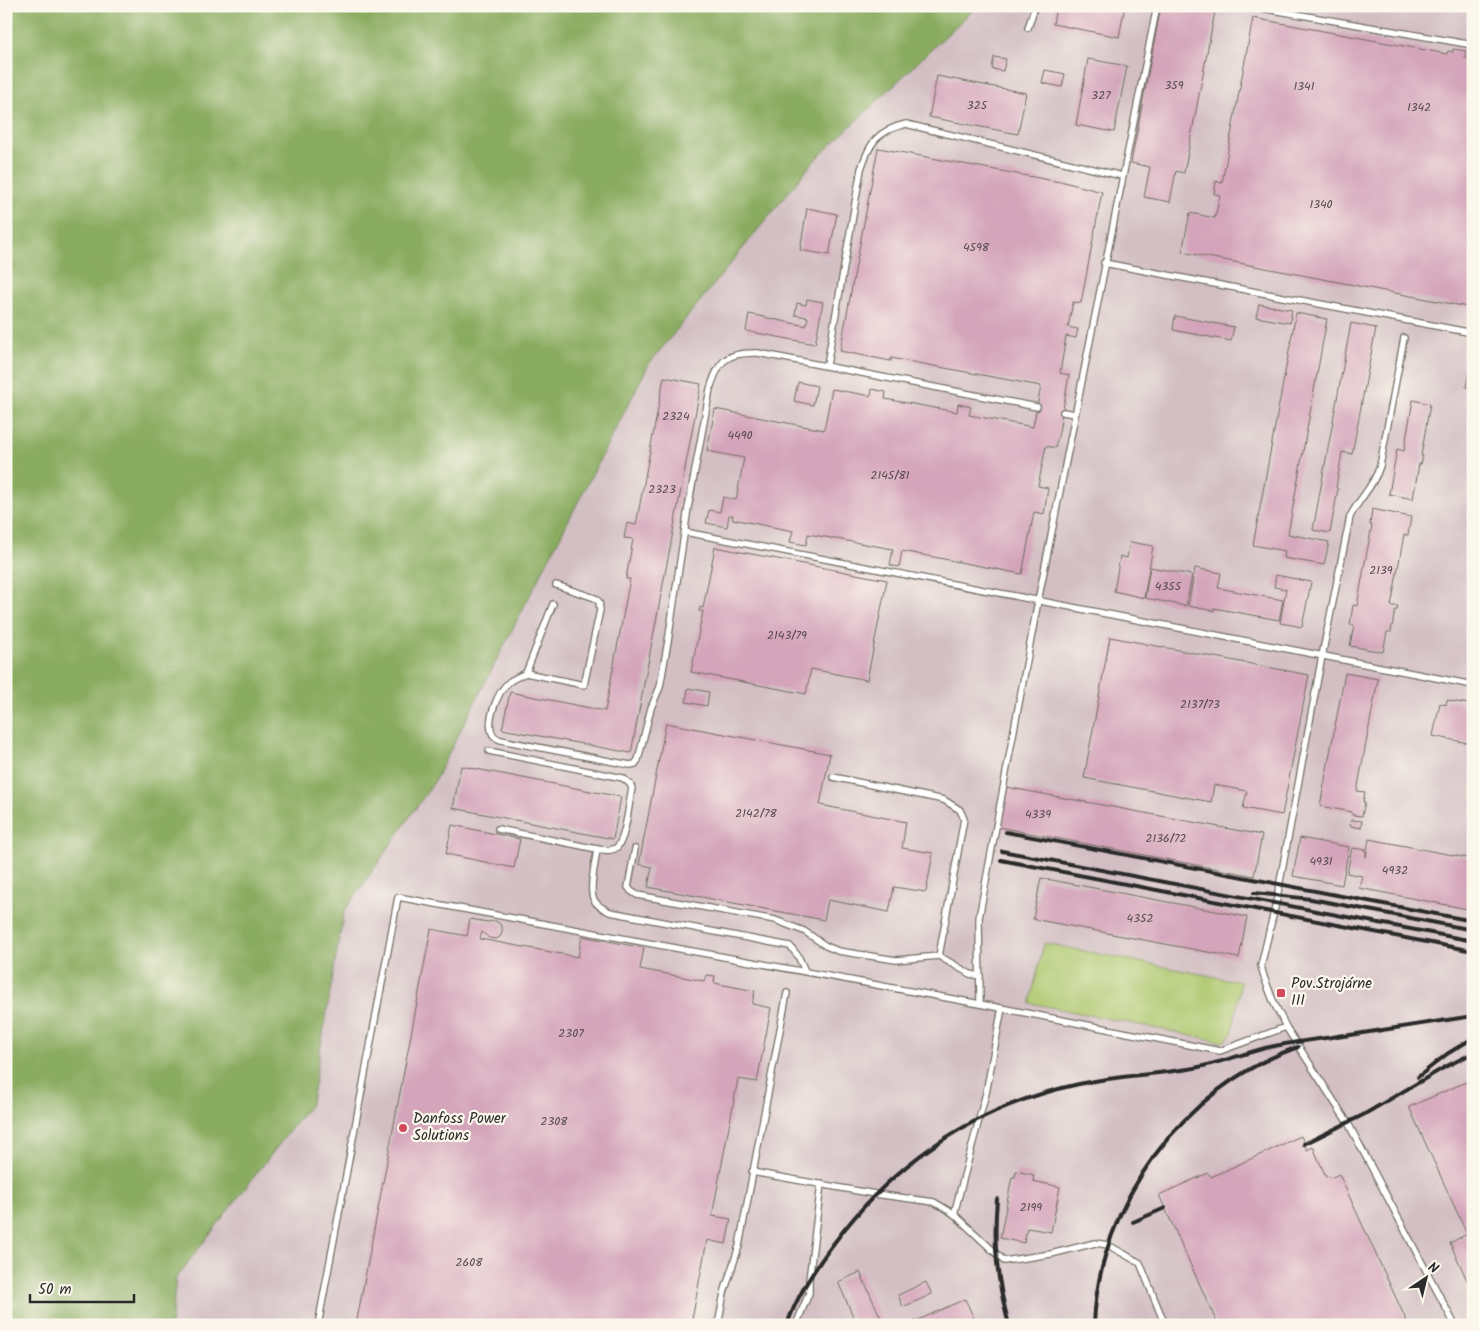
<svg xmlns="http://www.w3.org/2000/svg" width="1479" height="1331" font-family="Kalam,sans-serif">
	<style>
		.industrial { fill: #d2bec3 }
		.green { fill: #adc76d; stroke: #6c794c }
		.forest { fill: #8aac60; stroke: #5a6c46 }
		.building { fill: #d4a4ba }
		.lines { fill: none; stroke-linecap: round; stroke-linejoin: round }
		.lane-casing { stroke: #706c62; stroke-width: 8 }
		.lane { stroke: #fff; stroke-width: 5.5 }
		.rail { stroke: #2b2b2b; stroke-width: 4 }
		.poi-dot { fill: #d1495b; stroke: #fbf7ec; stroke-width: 2 }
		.labels { text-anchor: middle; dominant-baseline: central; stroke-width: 4.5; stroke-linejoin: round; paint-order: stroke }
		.number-label { font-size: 12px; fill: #55494f }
		.poi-label { font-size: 15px; fill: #2b2b2b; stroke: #fbf7ec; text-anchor: start }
	</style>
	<rect width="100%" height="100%" fill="#fbf7ec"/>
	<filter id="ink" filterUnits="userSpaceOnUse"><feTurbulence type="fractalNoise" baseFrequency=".02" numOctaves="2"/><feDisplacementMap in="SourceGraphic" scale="10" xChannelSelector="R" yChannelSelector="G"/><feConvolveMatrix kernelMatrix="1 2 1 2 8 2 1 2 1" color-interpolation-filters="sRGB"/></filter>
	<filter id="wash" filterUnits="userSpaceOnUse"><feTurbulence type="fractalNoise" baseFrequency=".0096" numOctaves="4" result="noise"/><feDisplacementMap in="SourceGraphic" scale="20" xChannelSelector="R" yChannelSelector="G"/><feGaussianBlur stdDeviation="1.12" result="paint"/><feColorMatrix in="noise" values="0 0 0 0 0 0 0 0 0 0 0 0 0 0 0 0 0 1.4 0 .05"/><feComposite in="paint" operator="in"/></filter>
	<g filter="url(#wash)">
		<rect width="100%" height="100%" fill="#f1e4c8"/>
		<!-- industrial -->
		<polygon class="industrial" points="977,6 1473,6 1473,1325 171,1325 176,1278 311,1103 344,912 434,782 649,364 814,161"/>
		<!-- green -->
		<polygon class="green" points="1044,943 1241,982 1232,1034 1223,1042 1030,1003"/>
		<!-- forest -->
		<polygon class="forest" points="6,6 977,6 814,161 649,364 434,782 344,912 311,1103 176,1278 171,1325 6,1325"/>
		<g id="blocks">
			<!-- building -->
			<g class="building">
				<polygon points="1056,6 1125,6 1119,37 1053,24"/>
				<polygon points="1161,6 1216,6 1184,173 1176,171 1170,202 1144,197 1150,167 1131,163"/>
				<polygon points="1253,18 1447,54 1448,51 1453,52 1453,49 1466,51 1465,58 1473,59 1473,308 1182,252 1190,213 1215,218 1220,195 1214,194 1216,181 1222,183"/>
				<polygon points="994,57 1006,59 1003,71 992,69"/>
				<polygon points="1088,59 1127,66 1114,132 1076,125"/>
				<polygon points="1045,70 1065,74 1062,87 1042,83"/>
				<polygon points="937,76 1026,93 1018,134 929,117"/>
				<polygon points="878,148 1060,182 1060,181 1102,192 1081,303 1073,302 1068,327 1078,329 1076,338 1066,336 1060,373 1069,375 1059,432 1055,448 1046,446 1038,486 1048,488 1044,514 1034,512 1022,574 902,551 899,567 890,565 893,549 808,534 806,545 790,542 793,531 732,519 733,515 729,515 727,527 706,523 709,510 720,512 723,497 736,500 744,458 707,451 715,409 824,430 832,389 871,396 872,389 886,392 885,399 957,412 958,404 971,407 969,415 1033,427 1041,386 891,358 891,361 840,351"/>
				<polygon points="807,208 837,214 829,255 800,250"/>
				<polygon points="807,299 823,302 815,344 746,331 749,314 806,326 808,317 795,315 797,303 806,305"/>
				<polygon points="1259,304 1292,310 1290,323 1256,317"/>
				<polygon points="1296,313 1327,319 1288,534 1329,542 1324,565 1284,558 1285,551 1253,545"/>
				<polygon points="1175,316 1234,327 1231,341 1173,330"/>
				<polygon points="1351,323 1376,328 1352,454 1342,452 1336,488 1338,489 1330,533 1313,530"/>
				<polygon points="1472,355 1473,355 1473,389 1466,387"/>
				<polygon points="664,377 701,384 631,753 502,729 510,692 605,711 630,579 626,579 633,539 624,538 627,523 636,525"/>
				<polygon points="798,382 817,386 813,405 794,401"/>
				<polygon points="1413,400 1430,404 1421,456 1423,456 1421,464 1419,464 1413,499 1389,494 1397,449 1404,451"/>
				<polygon points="1372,509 1411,517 1408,535 1404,535 1391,606 1398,606 1397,610 1395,610 1391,632 1387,632 1383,652 1350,646 1354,625 1350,625 1353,605 1357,606 1372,525 1370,525"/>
				<polygon points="1130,542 1153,546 1144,598 1114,591 1120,556 1127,558"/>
				<polygon points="715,547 887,580 867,680 811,669 806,694 691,672 703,611 699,611 700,607 703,608"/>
				<polygon points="1150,567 1192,575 1186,606 1145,598"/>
				<polygon points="1195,568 1221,573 1218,588 1283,600 1279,620 1214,608 1214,611 1188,606"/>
				<polygon points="1276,575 1311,582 1302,627 1280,623 1286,589 1274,587"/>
				<polygon points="1110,637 1309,675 1282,815 1243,808 1247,791 1214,785 1211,802 1084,778"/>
				<polygon points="1345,673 1378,679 1357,791 1365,792 1363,802 1365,802 1362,816 1352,815 1352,812 1320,806"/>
				<polygon points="688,688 709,692 707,706 686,702"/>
				<polygon points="1447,700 1473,705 1473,744 1433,736 1440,703 1446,705"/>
				<polygon points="666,723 830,754 820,805 906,822 902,848 933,853 926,892 894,887 889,912 828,900 824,920 648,887 652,867 639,864"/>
				<polygon points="461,766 621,797 613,839 453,808"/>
				<polygon points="1006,787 1262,835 1254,876 998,827"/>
				<polygon points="1351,820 1362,821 1361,828 1350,826"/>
				<polygon points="452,825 520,839 514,868 446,854"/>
				<polygon points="1300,838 1349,847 1342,885 1293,876"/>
				<polygon points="1369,839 1473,859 1473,910 1359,888 1362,876 1347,873 1352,848 1366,850 1366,857"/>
				<polygon points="1041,878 1247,917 1239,958 1033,919"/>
				<polygon points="470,919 488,922 496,921 502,926 502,933 500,937 496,939 489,938 482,932 480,939 578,957 582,936 644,948 640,969 704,981 706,975 715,976 714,983 755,991 752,1004 771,1008 757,1082 738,1079 712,1216 731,1219 726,1244 707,1240 691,1325 356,1325 431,929 467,936"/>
				<polygon points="1473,1079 1473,1293 1450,1243 1467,1234 1409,1107"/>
				<polygon points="1301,1136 1307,1150 1313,1147 1326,1177 1329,1176 1330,1178 1339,1174 1408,1324 1218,1325 1159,1195 1208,1173 1211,1177"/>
				<polygon points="1016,1171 1034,1175 1033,1181 1060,1187 1051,1232 1027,1228 1024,1243 1000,1238 1012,1177 1015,1177"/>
				<polygon points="860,1272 884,1325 857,1325 838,1282"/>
				<polygon points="926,1282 932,1294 903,1307 898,1295"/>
				<polygon points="965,1299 977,1325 907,1325"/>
			</g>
		</g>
	</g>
	<g filter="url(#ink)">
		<use href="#blocks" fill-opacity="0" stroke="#706c62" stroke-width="1"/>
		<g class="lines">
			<!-- lane casing -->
			<g class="lane-casing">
				<g id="lane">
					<polyline points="1250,6 1473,45"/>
					<polyline points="1028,28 1035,6"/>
					<polyline points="1104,263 1473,333"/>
					<path d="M 1404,338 L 1380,466 C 1373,488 1359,498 1350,517 L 1322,656 L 1276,903 L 1261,966 L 1264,977 L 1274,1003 L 1286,1027 L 1348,1123 L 1455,1325"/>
					<path d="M 827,365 L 861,169 C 870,142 877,131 906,124 L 1122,176"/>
					<polyline points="1063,412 1075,414"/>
					<polyline points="685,532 1473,685"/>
					<path d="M 556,585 L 595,598 L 599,602 L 600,610 L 584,685 L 526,673 C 520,676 514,678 509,682 C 498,691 484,724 494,736 C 496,738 498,739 501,740 L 630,765 L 635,764 L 638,760 L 651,708 L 660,687 L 669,635 L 688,508 L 710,389 C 719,360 726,352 758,353 L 1037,407"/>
					<polyline points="526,673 553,604"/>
					<path d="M 489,751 L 623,778 L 630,784 L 632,788 C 629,802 626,839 617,847 C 612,852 603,850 597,849"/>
					<polyline points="833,777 944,800 960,810 964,819 939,956"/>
					<path d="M 498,829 L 597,849 C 596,861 588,890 594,900 C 597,906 604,909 610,912 L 790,946 L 798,956 L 805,971"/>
					<polyline points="635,849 628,887 631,891 637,895 775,920 804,931 826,946 838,951 896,960 939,956 970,974 980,976"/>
					<polyline points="980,1004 979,918 1038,601 1157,6"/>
					<polyline points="752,1172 875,1194 934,1202 954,1214 1004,1261 1051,1254 1095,1243 1108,1245 1140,1263 1165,1325"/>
					<polyline points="954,1214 986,1093 1002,1008"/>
					<polyline points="318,1325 398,897 980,1004 1220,1051 1286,1027"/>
					<polyline points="718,1325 724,1293 739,1246 787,993"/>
					<polyline points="796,1325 809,1293 809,1280 821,1184"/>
				</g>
			</g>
			<!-- lane -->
			<use href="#lane" class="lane"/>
			<!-- rail -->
			<g class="rail">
				<polyline points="1006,832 1473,921"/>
				<polyline points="1002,851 1473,941"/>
				<polyline points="1001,860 1473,951"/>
				<polyline points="1254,893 1311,899 1473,930"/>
				<polyline points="1337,1037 1473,1016"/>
				<polyline points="1418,1077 1447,1054 1473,1038"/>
				<polyline points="1304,1144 1363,1115 1445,1067 1473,1053"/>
				<path d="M 997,1199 C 993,1245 997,1280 1009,1325"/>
				<polyline points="1133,1222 1165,1208"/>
				<path d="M 787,1325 C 797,1295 815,1268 834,1243 C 896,1160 977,1106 1079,1084 C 1119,1075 1160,1075 1199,1067 C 1221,1062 1243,1054 1265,1048 C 1291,1042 1317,1040 1343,1035"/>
				<path d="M 1094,1325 C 1098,1204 1184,1086 1298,1047"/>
			</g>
		</g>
	</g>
	<!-- markers -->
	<g class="poi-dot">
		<rect x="1276" y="988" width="10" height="10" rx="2.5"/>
		<circle cx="403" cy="1128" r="5"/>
	</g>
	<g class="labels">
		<!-- number labels -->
		<g class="number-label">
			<text x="1174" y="85">359</text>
			<text x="1304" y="86">1341</text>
			<text x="1101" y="95">327</text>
			<text x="977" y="105">325</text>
			<text x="1419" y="107">1342</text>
			<text x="1321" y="204">1340</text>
			<text x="976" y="247">4598</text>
			<text x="676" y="416">2324</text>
			<text x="740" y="435">4490</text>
			<text x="890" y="475">2145/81</text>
			<text x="662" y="489">2323</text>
			<text x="1381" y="570">2139</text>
			<text x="1168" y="586">4355</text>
			<text x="787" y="635">2143/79</text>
			<text x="1200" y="704">2137/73</text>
			<text x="756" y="813">2142/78</text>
			<text x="1038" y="814">4339</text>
			<text x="1166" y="838">2136/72</text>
			<text x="1321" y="861">4931</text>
			<text x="1395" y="870">4932</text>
			<text x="1140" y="918">4352</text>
			<text x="571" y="1033">2307</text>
			<text x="554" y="1121">2308</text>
			<text x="1031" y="1207">2199</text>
			<text x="469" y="1262">2608</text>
		</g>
		<!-- poi labels -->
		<g class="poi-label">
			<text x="1291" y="984">Pov.Strojárne<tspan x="1291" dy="17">III</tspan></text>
			<text x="413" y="1119">Danfoss Power<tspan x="413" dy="17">Solutions</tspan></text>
		</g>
	</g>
	<!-- margin -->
	<rect width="1479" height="1331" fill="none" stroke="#fbf7ec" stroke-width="25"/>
	<!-- north arrow -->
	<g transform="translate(1426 1278) rotate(35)" stroke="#fbf7ec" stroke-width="4" paint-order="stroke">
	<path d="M0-4L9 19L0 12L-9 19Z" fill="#2b2b2b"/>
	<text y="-8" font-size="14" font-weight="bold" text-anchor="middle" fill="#2b2b2b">N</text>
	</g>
	<!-- scale -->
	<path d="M30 1294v8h104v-8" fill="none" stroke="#2b2b2b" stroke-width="2.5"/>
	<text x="38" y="1294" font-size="15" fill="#2b2b2b" stroke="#fbf7ec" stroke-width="4" paint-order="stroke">50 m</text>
</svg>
